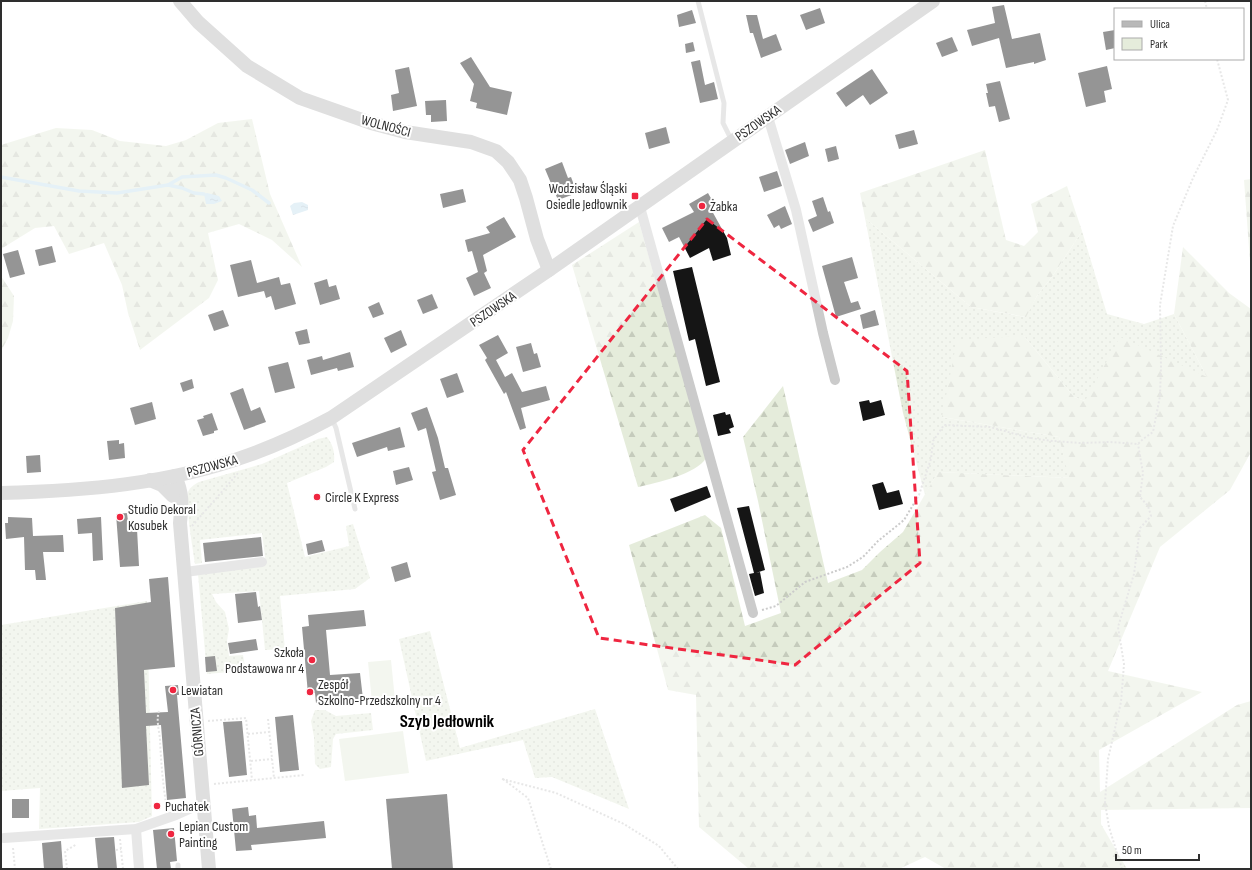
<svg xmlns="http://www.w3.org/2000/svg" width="1252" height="870" font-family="'Sofia Sans Condensed',sans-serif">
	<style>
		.green { fill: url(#green-dots) }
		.forest { fill: url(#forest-firs) }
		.pitch { fill: #e5ecdb }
		.water { fill: url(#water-ripples) }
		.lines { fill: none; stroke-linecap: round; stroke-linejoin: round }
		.stream { stroke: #c6e0ed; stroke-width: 3.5 }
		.building { fill: #151515 }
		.path { stroke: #cbcbcb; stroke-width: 2; stroke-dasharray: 2 2; stroke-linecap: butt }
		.lane { stroke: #cbcbcb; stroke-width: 5 }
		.street { stroke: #cbcbcb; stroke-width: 10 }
		.secondary { stroke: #b8b8b8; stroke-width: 14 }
		.marked { fill: none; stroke: #ef2640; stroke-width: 3; stroke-dasharray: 8 5; stroke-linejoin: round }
		.poi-dot { fill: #ef2640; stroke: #fff; stroke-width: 1.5 }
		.labels { text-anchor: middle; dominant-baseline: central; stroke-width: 4; stroke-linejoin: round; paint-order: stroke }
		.street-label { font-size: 14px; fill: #2e2e2e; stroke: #fff }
		.poi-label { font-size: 14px; fill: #2e2e2e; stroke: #fff; text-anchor: start }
		.district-label { font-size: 18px; font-weight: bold; fill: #000; stroke: #fff }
	</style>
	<defs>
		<pattern id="green-dots" width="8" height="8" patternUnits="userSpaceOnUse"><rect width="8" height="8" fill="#e5ecdb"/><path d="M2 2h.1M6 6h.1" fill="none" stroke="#c5cbbc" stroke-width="1.8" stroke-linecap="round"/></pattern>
		<pattern id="forest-firs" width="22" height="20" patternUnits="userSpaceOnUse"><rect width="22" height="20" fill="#e5ecdb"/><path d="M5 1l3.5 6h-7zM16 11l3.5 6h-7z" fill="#c5cbbc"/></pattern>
		<pattern id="water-ripples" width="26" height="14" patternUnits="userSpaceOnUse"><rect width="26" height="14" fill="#c6e0ed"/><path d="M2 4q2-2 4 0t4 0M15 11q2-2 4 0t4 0" fill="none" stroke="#aac0cc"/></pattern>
	</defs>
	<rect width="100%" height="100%" fill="#fff"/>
	<!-- green -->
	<g class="green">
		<polygon points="865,218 971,307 1025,317 1037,296 1054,274 1082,231 1107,314 1144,324 1174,314 1207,377 1085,401 1074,397 1024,336 942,417 1059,437 1070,478 938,472 925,495 903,413"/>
		<path d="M 327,437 C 333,445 335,452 334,462 L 326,467 L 287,483 L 305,557 L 349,546 L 346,526 L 353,524 L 370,578 L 355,589 L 280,596 L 285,649 L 265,650 L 259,591 L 212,594 L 216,602 L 225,612 L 229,629 L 227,641 L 229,656 L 243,655 L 245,667 L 241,671 L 207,674 L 198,574 L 266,565 L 262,533 L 200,540 L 202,563 L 195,564 C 193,550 185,503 188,492 C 190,487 195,484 199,482 L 262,464 L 318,439 Z"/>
		<polygon points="147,601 152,816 139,822 39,829 40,788 1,791 1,625"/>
		<polygon points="430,631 460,748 595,709 629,809 552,777 535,778 523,740 426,761 399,639"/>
		<polygon points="315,710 325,710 336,716 371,713 373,730 336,734 333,739 331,767 320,769 315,764 314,737 311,721"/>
	</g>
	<!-- forest -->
	<g class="forest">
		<polygon points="252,119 270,194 302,267 272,240 239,224 208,233 218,280 209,298 140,350 128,313 122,285 104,243 69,254 54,226 35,228 1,249 1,145 56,128 92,130 120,141 166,146 186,140 218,123"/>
		<polygon points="985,150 1006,240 1024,246 1038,232 1031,204 1067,186 1082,231 1054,274 1037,296 1026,317 971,307 865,218 860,193"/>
		<polygon points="1251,179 1251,275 1244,180"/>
		<path d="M 639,222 L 706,458 C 697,474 656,483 638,487 L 572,265 Z"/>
		<polygon points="1183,247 1229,293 1251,309 1251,452 1230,490 1160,547 1108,671 1202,692 1099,750 1100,792 1237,705 1251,701 1251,808 1101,810 1101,824 1127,869 946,869 925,857 899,869 749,869 699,827 696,695 668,690 629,545 705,515 721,528 745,626 781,613 758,501 743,437 783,386 828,583 862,570 880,552 903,532 938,472 1069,478 1059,437 942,417 957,340 1024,336 1074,397 1085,401 1120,337 1207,377 1174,314"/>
		<polygon points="1,276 14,296 13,321 8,338 1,351"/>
	</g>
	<!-- pitch -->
	<g class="pitch">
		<polygon points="391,660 395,700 372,702 368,662"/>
		<polygon points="403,731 409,773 345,781 339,739"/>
	</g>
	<!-- water -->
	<g class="water">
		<polygon points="207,193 219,196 222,201 214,204 206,204 204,194"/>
		<polygon points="302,202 308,205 308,210 293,215 290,206 294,203"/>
	</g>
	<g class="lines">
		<!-- stream -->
		<g class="stream">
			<polyline points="1,177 79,191 117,193 168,185 182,188 194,193 204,194"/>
			<polyline points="168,185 182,177 216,175 226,178 252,190 269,203"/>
		</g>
	</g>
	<!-- building -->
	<g class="building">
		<polygon points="1004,5 1012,39 1040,33 1046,60 1034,64 1034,62 1006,68 999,38 972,46 967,30 995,23 992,7"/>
		<polygon points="820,8 825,23 806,30 800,15"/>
		<polygon points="692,10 696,23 679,27 677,15"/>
		<polygon points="746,15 757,15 763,39 776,34 782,50 761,58 753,33 750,33"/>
		<polygon points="1115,30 1115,48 1106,50 1103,32"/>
		<polygon points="952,37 958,51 942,57 936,43"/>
		<polygon points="693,42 695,51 686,53 685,44"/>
		<polygon points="471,57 490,87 512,92 507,115 476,108 477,103 470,101 474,84 460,63"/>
		<polygon points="700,60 705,85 714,82 718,99 700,103 691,62"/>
		<polygon points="1107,66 1112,89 1104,91 1106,102 1086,107 1078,73"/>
		<polygon points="409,67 417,106 393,111 391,95 399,93 395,70"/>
		<polygon points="872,69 888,93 870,105 863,95 846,107 836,93"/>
		<polygon points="1000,81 1010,119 999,122 995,106 989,107 986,93 988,93 986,84"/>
		<polygon points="446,100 447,121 431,122 431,115 426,115 425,101"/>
		<polygon points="666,127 670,143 649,149 645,133"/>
		<polygon points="914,130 918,144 899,149 895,135"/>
		<polygon points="805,142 809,156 790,164 785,150"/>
		<polygon points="836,146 839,159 828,162 825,149"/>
		<polygon points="562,162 568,178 571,177 577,193 558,200 545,169"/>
		<polygon points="777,171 782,186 764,192 759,177"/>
		<polygon points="463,189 466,202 443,208 440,194"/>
		<polygon points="708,193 717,209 712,211 727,238 731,255 713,261 709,248 690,258 679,237 669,242 662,228 694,212 689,204"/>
		<polygon points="823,197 828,212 830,211 834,223 813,232 808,220 817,216 812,201"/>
		<polygon points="785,206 792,224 781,229 779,225 774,228 767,215"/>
		<polygon points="504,217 516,237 483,255 487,271 484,273 491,288 474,296 466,278 478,272 472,251 468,252 465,240 490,233 486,227"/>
		<polygon points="52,246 56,262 39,266 35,250"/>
		<polygon points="18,250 25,274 10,278 3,254"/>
		<polygon points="852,257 858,278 844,282 851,303 858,301 861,309 836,317 822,266"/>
		<polygon points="251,260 257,283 279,277 281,285 290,283 296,304 275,310 271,296 266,298 264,291 238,297 230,265"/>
		<polygon points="692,267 720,382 706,386 695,339 689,341 673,271"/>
		<polygon points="327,279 329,287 336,285 340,299 320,305 314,283"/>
		<polygon points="432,294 438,308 423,314 417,300"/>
		<polygon points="379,302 384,314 373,318 368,307"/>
		<polygon points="223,310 229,326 214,331 208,315"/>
		<polygon points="875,310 879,325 863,329 860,315"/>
		<polygon points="307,329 310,343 299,345 295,332"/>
		<polygon points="401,330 407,345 391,353 384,338"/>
		<polygon points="498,335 508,353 496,360 505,377 512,373 522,392 546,386 550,400 521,408 526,428 520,430 506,392 504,394 485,360 487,358 479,345"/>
		<polygon points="531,343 534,354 537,353 541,367 523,372 516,347"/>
		<polygon points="350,352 354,367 338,371 337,368 311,375 307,360 322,356 323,360"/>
		<polygon points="288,362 295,388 275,393 268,367"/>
		<polygon points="457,373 464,392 447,398 440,379"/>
		<polygon points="192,379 194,388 183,392 180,383"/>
		<polygon points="243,388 251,411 260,407 266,422 244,430 230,393"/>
		<polygon points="869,400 870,403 881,400 885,415 863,421 859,402"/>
		<polygon points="152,402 156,419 135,425 130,408"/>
		<polygon points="427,407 438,438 445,468 448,468 456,495 440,500 432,472 436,471 426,428 418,431 411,413"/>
		<polygon points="725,412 726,415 730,414 734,427 729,429 731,433 718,436 713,415"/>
		<polygon points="212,413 218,430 214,431 214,433 203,436 197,420 204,418 203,416"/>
		<polygon points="400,427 405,447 388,451 387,447 357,457 352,443"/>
		<polygon points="119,440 119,444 124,443 125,458 109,460 107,441"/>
		<polygon points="40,455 41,472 27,473 26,456"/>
		<polygon points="409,467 413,480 396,485 393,471"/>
		<polygon points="883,482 887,493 899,490 903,504 879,510 872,485"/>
		<polygon points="707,486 711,497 675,512 670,499"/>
		<polygon points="749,506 765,570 756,573 760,572 764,593 755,596 749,574 754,573 737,508"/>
		<polygon points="127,513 129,530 137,529 139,566 120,567 116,514"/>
		<polygon points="8,517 32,518 33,536 63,535 64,552 43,552 46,580 36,580 35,570 25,570 24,537 6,539 5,523 8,523"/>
		<polygon points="101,517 103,560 93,561 92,533 78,534 77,519"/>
		<polygon points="261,537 263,556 205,562 203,543"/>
		<polygon points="322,540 325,551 308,555 306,544"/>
		<polygon points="407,562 411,577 395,582 391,567"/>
		<polygon points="168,577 175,667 144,670 146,713 168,712 165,686 178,685 179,695 177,695 186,798 167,800 161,725 146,726 149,785 122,788 115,608 151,602 149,579"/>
		<polygon points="256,592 258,607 260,606 262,620 238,623 235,594"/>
		<polygon points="364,610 366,626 326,630 330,675 360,673 363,699 316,703 315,693 308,694 302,627 309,626 308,615"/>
		<polygon points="256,639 258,650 230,654 228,643"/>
		<polygon points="215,656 217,671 206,672 205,657"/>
		<polygon points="293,715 299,770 280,772 275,717"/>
		<polygon points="242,721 247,775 229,777 223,722"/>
		<polygon points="447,794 453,869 392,869 386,799"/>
		<rect x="12" y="799" width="17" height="19"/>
		<polygon points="248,807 249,816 256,815 257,828 324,821 326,838 251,845 252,850 236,851 232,809"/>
		<polygon points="174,828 177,861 170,862 171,869 157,869 153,830"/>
		<polygon points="114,837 117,869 98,869 95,838"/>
		<polygon points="61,841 63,869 44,869 42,843"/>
	</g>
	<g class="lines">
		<!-- path -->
		<g class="path">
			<polyline points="1205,1 1207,9"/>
			<polyline points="192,526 239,472"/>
			<polyline points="762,610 776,606 805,582 847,567 863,557 878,541 904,520 919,495 931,459 933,441 944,425 990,427 1030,438 1053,441 1080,443 1110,442 1138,444 1143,439 1153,432 1160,396 1161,367 1160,305 1173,226 1193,178 1217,130 1228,100 1217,59"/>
			<path d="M 159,711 C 156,719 159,730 160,739 C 161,762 163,786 167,809"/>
			<polyline points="268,719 274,778"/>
			<polyline points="208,721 246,718 252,780"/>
			<polyline points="248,734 269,732"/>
			<polyline points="251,761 272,759"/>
			<polyline points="502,779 556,793 624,824 659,846 678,869"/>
			<polyline points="503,779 528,798 551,869"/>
			<polyline points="214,784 304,775"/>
			<polyline points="120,839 123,869"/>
			<polyline points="13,848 15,869"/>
			<polyline points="116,850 121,849"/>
			<polyline points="67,869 65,851 77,844"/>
			<polyline points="1122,869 1109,827 1105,803 1108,759 1121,702 1123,677 1124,664 1118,627 1134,574 1140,528 1151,516 1148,506 1140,497 1143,473 1138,444"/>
		</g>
		<!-- lane -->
		<g class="lane">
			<polyline points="698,1 724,103 723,123 732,141"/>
			<polyline points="332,419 336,428 355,509"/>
			<polyline points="178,865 178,869"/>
		</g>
		<!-- street -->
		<g class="street">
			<polyline points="768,117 796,210 823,333 835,380"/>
			<polyline points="640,207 753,613"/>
			<polyline points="185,572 262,562"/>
			<polyline points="136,829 139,869"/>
			<polyline points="4,838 136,829 176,815 196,806 203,805"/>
		</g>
		<!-- secondary -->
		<g class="secondary">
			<polyline points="180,1 198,22 247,66 300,98 371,123 405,132 471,142 496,151 508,162 520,180 526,198 537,239 549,270"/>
			<path d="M 175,476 C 183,494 182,503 180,523 L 209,869"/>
			<polyline points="150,480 162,485 173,496"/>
			<path d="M 1,493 C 84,491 170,484 249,455 C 277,445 305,432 331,418 L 549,270 L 933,1"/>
		</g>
	</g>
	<!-- marked area -->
	<path d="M0 0H1252V870H0ZM 707,219 L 907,371 L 920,563 L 795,665 L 599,638 L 523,450 Z" fill="#fff" fill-opacity=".55" fill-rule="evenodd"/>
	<path class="marked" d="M 707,219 L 907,371 L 920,563 L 795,665 L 599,638 L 523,450 Z"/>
	<!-- markers -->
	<g class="poi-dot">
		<rect x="631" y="192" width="8" height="8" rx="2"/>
		<circle cx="702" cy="206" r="4"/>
		<circle cx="317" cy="497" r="4"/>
		<circle cx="120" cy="517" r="4"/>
		<circle cx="312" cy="660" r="4"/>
		<circle cx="173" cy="690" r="4"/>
		<circle cx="310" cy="692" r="4"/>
		<circle cx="157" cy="806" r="4"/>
		<circle cx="171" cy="834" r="4"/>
	</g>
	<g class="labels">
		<!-- street labels -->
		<g class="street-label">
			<text transform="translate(758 123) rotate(-35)">PSZOWSKA</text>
			<text transform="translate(386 126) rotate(15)">WOLNOŚCI</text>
			<text transform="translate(493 309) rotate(-34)">PSZOWSKA</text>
			<text transform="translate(212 466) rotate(-15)">PSZOWSKA</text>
			<text transform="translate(197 732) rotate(-95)">GÓRNICZA</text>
		</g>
		<!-- poi labels -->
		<g class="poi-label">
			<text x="627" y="188" text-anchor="end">Wodzisław Śląski<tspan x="627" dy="16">Osiedle Jedłownik</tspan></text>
			<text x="710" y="206">Żabka</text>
			<text x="325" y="497">Circle K Express</text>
			<text x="128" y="509">Studio Dekoral<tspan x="128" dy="16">Kosubek</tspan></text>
			<text x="304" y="652" text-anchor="end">Szkoła<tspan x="304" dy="16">Podstawowa nr 4</tspan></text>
			<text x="318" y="684">Zespół<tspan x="318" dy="16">Szkolno-Przedszkolny nr 4</tspan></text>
			<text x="181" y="690">Lewiatan</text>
			<text x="165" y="806">Puchatek</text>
			<text x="179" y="826">Lepian Custom<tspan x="179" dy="16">Painting</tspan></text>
		</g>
		<!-- district labels -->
		<g class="district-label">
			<text x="447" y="721">Szyb Jedłownik</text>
		</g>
	</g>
	<!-- border -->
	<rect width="1252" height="870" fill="none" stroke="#2e2e2e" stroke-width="4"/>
	<!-- legend -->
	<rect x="1114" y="8" width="130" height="52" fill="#ffffff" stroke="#ababab"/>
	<rect x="1122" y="21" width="20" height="6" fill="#b8b8b8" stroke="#ababab"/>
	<text x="1150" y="28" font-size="12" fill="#2e2e2e">Ulica</text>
	<rect x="1122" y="38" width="20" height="12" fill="#e5ecdb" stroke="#ababab"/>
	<text x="1150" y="48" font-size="12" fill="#2e2e2e">Park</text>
	<!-- scale -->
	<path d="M1116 854v6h83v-6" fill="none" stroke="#2e2e2e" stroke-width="2"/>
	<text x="1122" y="854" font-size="12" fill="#2e2e2e" stroke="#ffffff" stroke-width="3" paint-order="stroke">50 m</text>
</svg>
